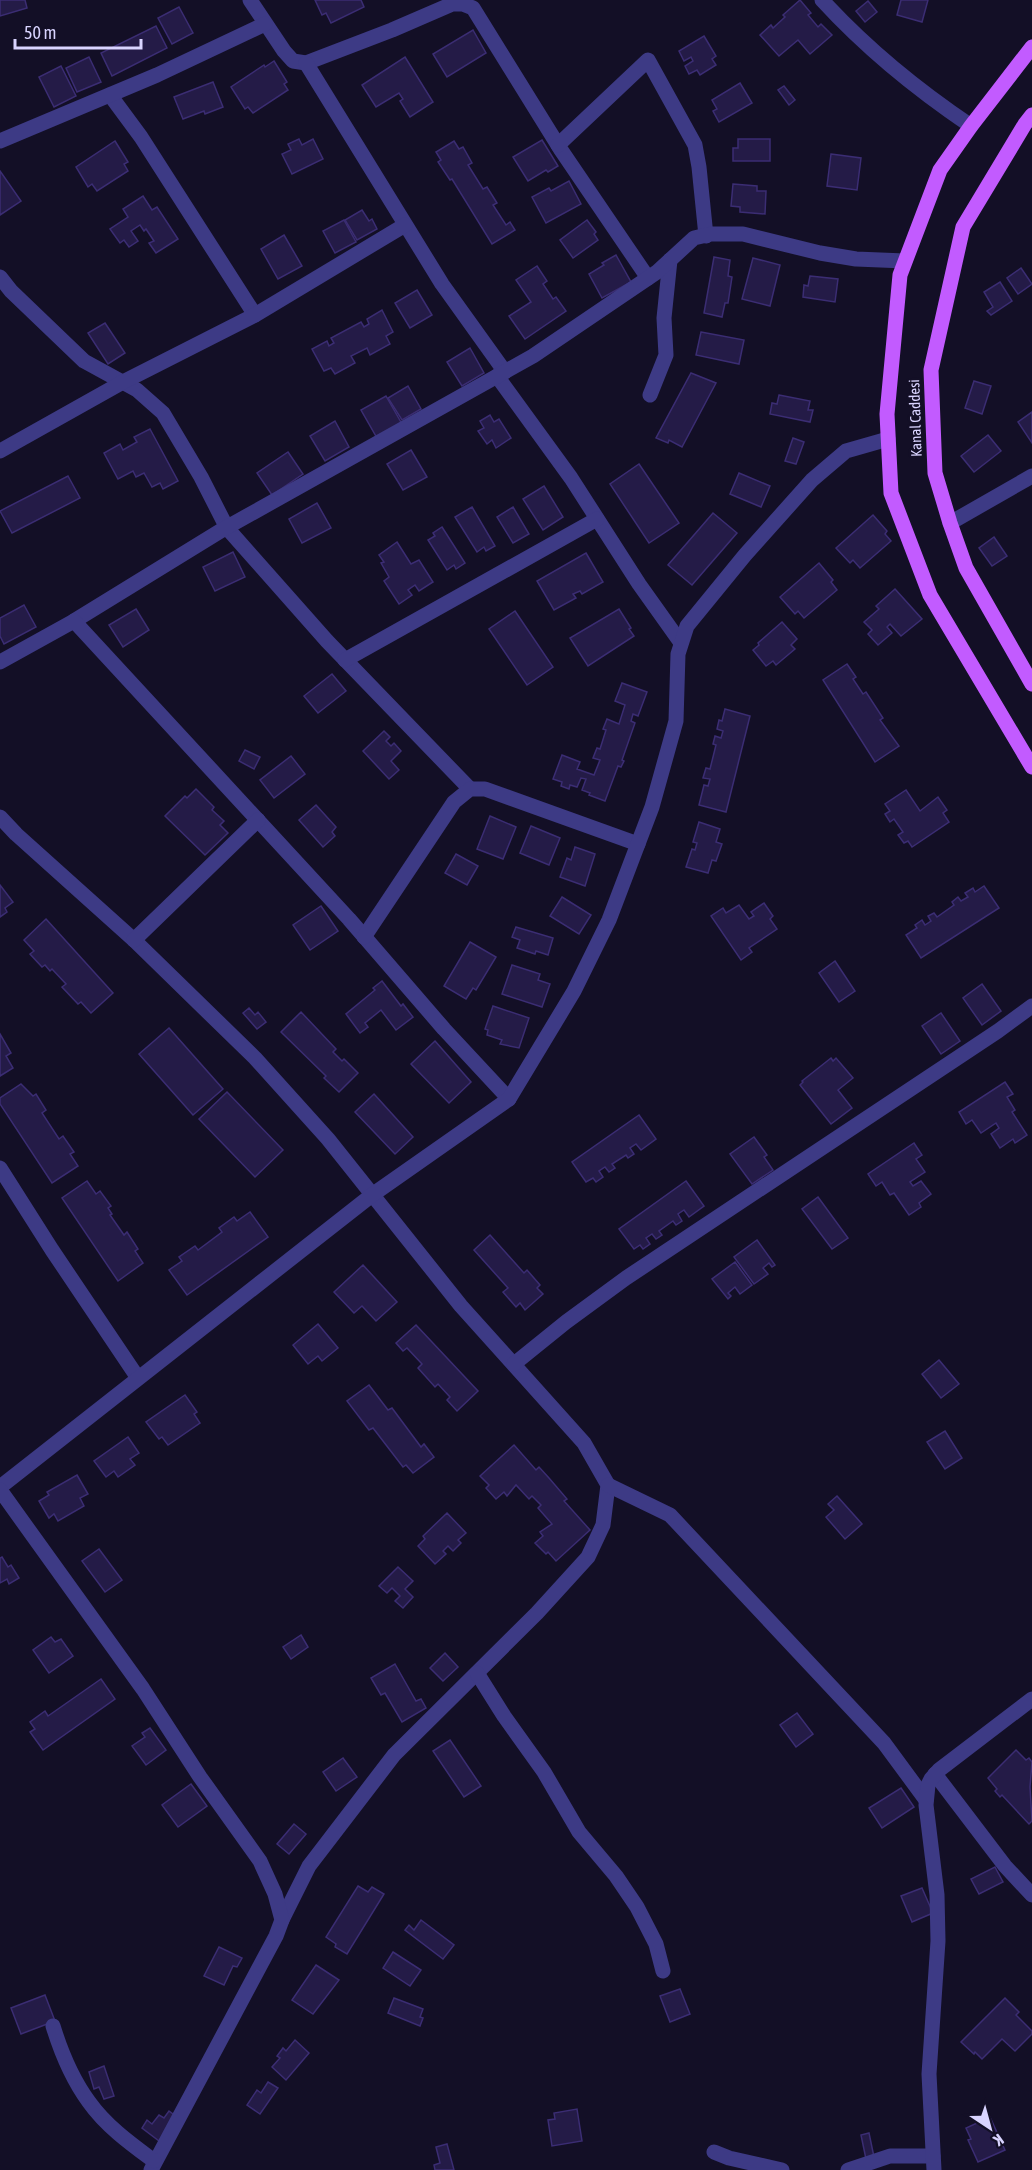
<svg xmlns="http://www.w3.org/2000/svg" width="1032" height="2170" font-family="'Asap Condensed',sans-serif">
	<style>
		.building { fill: #241b47; stroke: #3b2d73; stroke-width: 1.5 }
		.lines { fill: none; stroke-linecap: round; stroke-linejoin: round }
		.minor { stroke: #3d3a85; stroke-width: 15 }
		.major { stroke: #c25bff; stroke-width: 15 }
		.labels { text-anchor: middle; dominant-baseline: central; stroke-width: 5; stroke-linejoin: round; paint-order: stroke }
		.street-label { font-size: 15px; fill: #d9d4ff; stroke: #130f26 }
	</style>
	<rect width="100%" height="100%" fill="#130f26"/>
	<!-- building -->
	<g class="building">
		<polygon points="0,0 25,0 27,8 0,16"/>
		<polygon points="315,0 361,0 364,7 331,23 326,13 322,15"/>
		<polygon points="800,0 811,13 808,15 818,27 821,24 832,35 810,54 798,40 779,56 760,35 771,25 773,28 785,17 783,15"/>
		<polygon points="901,0 928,0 922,22 897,15"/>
		<polygon points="868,1 877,12 865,22 856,11"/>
		<polygon points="179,7 193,33 172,44 158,18"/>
		<polygon points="156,26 167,48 112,76 101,53"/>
		<polygon points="473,30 486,53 447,77 433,54"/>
		<polygon points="704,36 716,56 712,59 716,65 700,75 697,70 689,74 685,66 693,61 691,57 684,61 679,51"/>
		<polygon points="89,57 101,82 77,92 66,68"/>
		<polygon points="405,57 433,102 410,117 400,101 403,99 399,93 376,107 362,85"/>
		<polygon points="274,61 287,82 284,84 288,90 253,113 248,107 245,109 231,87 264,65 265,67"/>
		<polygon points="61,66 76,96 54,107 39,77"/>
		<polygon points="213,82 223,107 205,114 204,111 183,119 174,97"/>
		<polygon points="740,83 752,103 719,122 713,111 717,109 712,100"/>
		<polygon points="784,86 795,100 789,105 778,90"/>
		<polygon points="299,139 302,145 313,139 323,159 292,174 282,154 291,150 288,144"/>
		<polygon points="738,139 770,139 770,161 733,161 733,148 738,148"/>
		<polygon points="542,140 558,166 548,172 546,170 528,181 513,157"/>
		<polygon points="115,141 128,162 124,164 128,171 97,191 92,184 88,187 76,167"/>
		<polygon points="454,141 459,149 463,147 472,163 468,165 483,189 487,187 497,203 493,205 506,225 510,222 515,230 492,244 452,179 450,180 438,162 441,160 436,152"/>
		<polygon points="831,154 861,158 857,190 827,186"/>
		<polygon points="0,171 21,201 0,215"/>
		<polygon points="569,181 581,204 546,223 532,197 549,188 551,191"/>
		<polygon points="733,184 757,186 757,191 766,191 765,214 740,212 740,207 731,206"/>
		<polygon points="143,196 152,210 157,207 178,239 156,253 149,243 154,241 146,229 144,231 140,225 131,231 138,241 129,247 124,240 120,243 110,229 128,217 123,209"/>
		<polygon points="362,210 369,221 372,219 377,229 357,240 345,220"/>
		<polygon points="344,220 356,242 335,253 323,231"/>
		<polygon points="587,220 596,232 594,234 598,240 573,258 560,240"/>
		<polygon points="284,235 302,266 278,279 261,249"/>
		<polygon points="616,255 631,282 602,298 589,274 604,265 602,263"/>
		<polygon points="714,257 730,260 728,276 732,277 728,303 725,303 722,317 704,313"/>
		<polygon points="753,258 780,265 770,306 742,299"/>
		<polygon points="537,266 547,281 543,284 553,299 556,297 566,311 525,339 509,316 531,302 516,280"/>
		<polygon points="1021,268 1032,284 1018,294 1007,278"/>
		<polygon points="810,276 838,279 835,302 803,297 804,285 808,286"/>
		<polygon points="1000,282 1012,301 991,315 987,311 993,307 984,292"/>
		<polygon points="417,290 432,315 410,328 395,303"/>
		<polygon points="382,310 393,332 386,336 390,344 370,355 367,348 351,356 355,363 335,374 331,368 324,371 312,349 327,341 329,346 334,343 331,338 361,322 364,327 369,324 367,319"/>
		<polygon points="105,323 125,353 108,364 88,333"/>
		<polygon points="701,332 744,340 739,364 696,355"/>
		<polygon points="470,348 484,373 462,386 447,362"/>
		<polygon points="691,373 716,383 682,447 669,440 668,443 656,438"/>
		<polygon points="974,381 991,386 982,414 965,408"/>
		<polygon points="408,386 421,409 402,420 388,398"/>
		<polygon points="779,395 810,401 808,410 813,410 810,422 770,414 772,403 777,404"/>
		<polygon points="386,396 402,424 377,438 361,410"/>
		<polygon points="1032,412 1032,443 1018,422"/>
		<polygon points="490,415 494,422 499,419 511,438 496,448 492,440 487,444 478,431 484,428 480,421"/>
		<polygon points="335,421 349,447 325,461 310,436"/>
		<polygon points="150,429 178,481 163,489 160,483 152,487 144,473 136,477 133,471 118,479 104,453 120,444 123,450 137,442 134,437"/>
		<polygon points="988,435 1001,451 974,472 961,456"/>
		<polygon points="793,438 804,442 796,464 785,461"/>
		<polygon points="411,450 427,477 403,490 387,464"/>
		<polygon points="288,452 303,474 272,495 257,473"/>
		<polygon points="639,464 679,523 649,543 610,484"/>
		<polygon points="739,473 770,486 761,507 730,494"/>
		<polygon points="68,476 80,498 12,533 0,511"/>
		<polygon points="544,486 563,517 543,530 523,499"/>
		<polygon points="317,503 331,528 302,543 289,519"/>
		<polygon points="472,507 495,546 486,551 484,547 477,552 455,517"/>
		<polygon points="513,507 529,534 513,543 497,517"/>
		<polygon points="713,513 737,533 692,585 668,565"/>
		<polygon points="873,515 887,531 885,534 891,541 860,568 853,560 850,563 836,548"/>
		<polygon points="442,527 465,563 456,569 454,565 447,570 428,540 435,536 433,533"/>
		<polygon points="994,537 1007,556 992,566 979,548"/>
		<polygon points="397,542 411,564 419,560 433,582 419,591 415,585 408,590 412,595 399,604 384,581 389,577 381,563 384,562 379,555"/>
		<polygon points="233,552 245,577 215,591 203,567"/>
		<polygon points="586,553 603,582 582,594 580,591 573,594 576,598 554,610 537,581"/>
		<polygon points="819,563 833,580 831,582 837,590 804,618 798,611 795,614 780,597"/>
		<polygon points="895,589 922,619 901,636 890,624 887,627 892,633 878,645 868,634 872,630 864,622 879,609 876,606"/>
		<polygon points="24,605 36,627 4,644 0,636 0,618"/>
		<polygon points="136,609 149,630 123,647 109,625"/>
		<polygon points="619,609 631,628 629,629 634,636 588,666 570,638"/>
		<polygon points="515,611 553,667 527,685 489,629"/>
		<polygon points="782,622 797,639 791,645 795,649 776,665 773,661 766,666 753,650 759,645 758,643"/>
		<polygon points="847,664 856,677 853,679 863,694 866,692 883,718 880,720 899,746 875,762 823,680"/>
		<polygon points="332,674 346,691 318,713 304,696"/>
		<polygon points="622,683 647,692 638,716 633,714 631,721 635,723 622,760 624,761 621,767 618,766 605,801 589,795 590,793 582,790 586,779 581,778 577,787 570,785 569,789 561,786 562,782 553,779 562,755 580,762 577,769 594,775 600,760 593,758 597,748 600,749 606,730 603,729 607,719 619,724 625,705 615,701"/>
		<polygon points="725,709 750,716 726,812 699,805 704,785 708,786 710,779 703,778 706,768 710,769 716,745 713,744 715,736 721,738 723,731 717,729 719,720 722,721"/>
		<polygon points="384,731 390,737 386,741 391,746 394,743 401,751 391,761 399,770 389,779 363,751"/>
		<polygon points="245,750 260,757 254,769 239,761"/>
		<polygon points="291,756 305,774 274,798 260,780"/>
		<polygon points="196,789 214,807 212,810 224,821 220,825 228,833 205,855 165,816 185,796 187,798"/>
		<polygon points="906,790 920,811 938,797 947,810 943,813 949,822 912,847 908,841 904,843 898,835 903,832 894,819 890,822 885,814 890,811 885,804"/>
		<polygon points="316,805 336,827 332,832 335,836 323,847 299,820"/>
		<polygon points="490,816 516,827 503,859 477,849"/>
		<polygon points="699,822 720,829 716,842 722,844 716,861 712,860 708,873 686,867 692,849 695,850 697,843 693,842"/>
		<polygon points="531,826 560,838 549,865 520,853"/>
		<polygon points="575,847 595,854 585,886 560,877 567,858 571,860"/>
		<polygon points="456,854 478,866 467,885 445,873"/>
		<polygon points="0,885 13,902 5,908 7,912 0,917"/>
		<polygon points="984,886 999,908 921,958 906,935 917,928 915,925 922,920 925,925 931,921 928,916 934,913 937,917 954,905 952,902 958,897 961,901 968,897 965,893 973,888 975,892"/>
		<polygon points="562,897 591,915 579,934 550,916"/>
		<polygon points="764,903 773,916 770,919 777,929 749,948 752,952 741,960 711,916 723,908 726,913 739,905 749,919 754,916 751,912"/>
		<polygon points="321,906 338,931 310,950 293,925"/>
		<polygon points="46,919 113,993 91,1013 81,1002 78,1004 62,987 66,984 52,969 50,971 45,965 42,967 30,954 34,951 24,940"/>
		<polygon points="516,927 553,938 548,955 536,951 535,954 517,948 520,940 512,937"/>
		<polygon points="470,942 496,957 476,990 473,988 466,999 444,986"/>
		<polygon points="835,961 855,991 839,1002 819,973"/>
		<polygon points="512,965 540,974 538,980 550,984 542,1007 502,994"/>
		<polygon points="382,981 401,1006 403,1004 413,1017 396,1030 381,1010 365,1023 368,1027 360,1033 346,1014 375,990 373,988"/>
		<polygon points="982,984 1001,1011 982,1025 963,998"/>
		<polygon points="493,1006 529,1018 519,1048 500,1044 502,1040 487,1035 488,1030 485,1029"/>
		<polygon points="249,1008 255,1015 258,1012 266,1022 257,1029 243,1013"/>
		<polygon points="301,1012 336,1049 333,1052 342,1061 344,1059 358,1073 339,1092 324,1078 326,1076 281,1032"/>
		<polygon points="941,1013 960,1041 941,1054 922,1026"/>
		<polygon points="169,1028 223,1089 193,1115 139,1054"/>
		<polygon points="0,1034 11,1053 6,1056 13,1068 0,1076"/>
		<polygon points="435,1041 471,1082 449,1103 411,1064"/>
		<polygon points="831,1058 833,1061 836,1058 853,1078 838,1090 852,1108 831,1124 800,1085 803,1082 802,1081"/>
		<polygon points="1005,1082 1013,1094 1007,1097 1015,1110 1012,1112 1027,1135 1015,1143 1013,1139 1000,1148 991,1134 999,1128 996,1123 981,1133 972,1120 966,1124 959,1112"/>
		<polygon points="21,1084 33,1096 36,1094 46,1110 42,1113 59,1139 63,1136 74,1152 70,1154 78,1166 52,1183 0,1104 0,1098"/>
		<polygon points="227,1092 283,1150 255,1177 199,1119"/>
		<polygon points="374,1094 413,1137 395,1154 355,1112"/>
		<polygon points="639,1115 656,1139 641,1150 636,1144 630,1148 634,1154 628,1158 626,1155 612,1164 615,1168 609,1172 605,1167 599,1171 603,1177 596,1182 593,1178 586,1182 572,1162"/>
		<polygon points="754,1137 767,1155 764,1157 773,1170 752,1184 730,1154"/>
		<polygon points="914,1143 922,1155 916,1159 925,1172 910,1182 913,1186 921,1181 931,1194 919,1203 921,1207 909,1215 894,1193 890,1195 882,1182 876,1186 868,1174"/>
		<polygon points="87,1181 96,1194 100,1191 111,1206 108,1208 112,1214 110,1215 124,1235 127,1232 138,1249 135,1251 143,1263 118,1281 62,1198"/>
		<polygon points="686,1181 704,1206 689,1217 684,1210 678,1214 682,1221 676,1225 673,1221 659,1231 662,1235 656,1239 652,1234 646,1238 650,1244 643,1249 640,1245 634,1249 619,1229"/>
		<polygon points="818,1197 848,1238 832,1249 802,1209"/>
		<polygon points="250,1212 268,1237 187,1295 169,1270 182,1261 179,1257 195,1246 198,1250 222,1232 219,1228 234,1217 237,1221"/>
		<polygon points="490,1235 524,1273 527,1270 540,1285 537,1288 543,1294 525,1310 520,1303 516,1307 503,1292 508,1288 474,1250"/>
		<polygon points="757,1240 775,1265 772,1267 769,1263 763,1268 768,1274 754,1284 734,1257"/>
		<polygon points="735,1262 752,1285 740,1294 735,1287 728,1293 731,1296 728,1299 712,1279"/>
		<polygon points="363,1265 397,1302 376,1321 362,1306 354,1313 334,1292"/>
		<polygon points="318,1324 338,1348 322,1361 318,1356 308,1364 293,1345"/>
		<polygon points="416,1325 478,1391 457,1411 447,1400 450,1397 438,1384 435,1387 418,1368 422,1364 407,1348 403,1351 396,1343"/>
		<polygon points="939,1360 959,1384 941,1398 922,1374"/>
		<polygon points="369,1385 388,1410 392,1408 421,1447 424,1444 434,1457 413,1473 406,1465 403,1467 373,1428 369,1430 347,1401"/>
		<polygon points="185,1395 197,1412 194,1414 200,1423 168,1445 162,1437 159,1439 146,1422"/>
		<polygon points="945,1431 962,1458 945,1469 927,1442"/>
		<polygon points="128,1437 139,1453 130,1459 135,1465 118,1477 114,1471 106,1477 94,1461"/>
		<polygon points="514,1445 536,1470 539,1467 549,1478 567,1499 564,1501 590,1530 556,1561 548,1552 546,1554 535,1543 543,1536 540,1532 552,1524 538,1508 541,1505 532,1496 529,1499 516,1485 507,1496 504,1492 496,1499 486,1488 489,1485 480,1476"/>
		<polygon points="77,1475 88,1494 80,1498 84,1506 58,1521 54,1514 49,1518 39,1501 49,1495 47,1492"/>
		<polygon points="837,1496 862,1524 845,1539 826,1517 834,1510 828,1504"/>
		<polygon points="447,1513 466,1533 458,1540 461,1543 453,1551 448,1546 443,1551 446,1554 435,1564 418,1546 425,1539 423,1536"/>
		<polygon points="99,1549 122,1580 105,1592 82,1561"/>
		<polygon points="2,1557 8,1567 11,1565 19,1578 9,1584 7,1579 0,1583 0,1558"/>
		<polygon points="398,1567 413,1581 405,1589 413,1597 403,1608 395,1601 400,1596 392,1588 387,1593 379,1586"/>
		<polygon points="301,1635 308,1647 291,1659 283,1647"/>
		<polygon points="51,1637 55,1642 61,1639 73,1656 49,1673 33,1650"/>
		<polygon points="445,1653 458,1667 443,1681 430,1668"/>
		<polygon points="395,1664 416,1701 421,1699 426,1708 402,1722 385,1693 381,1695 371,1678"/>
		<polygon points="101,1679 115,1699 43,1750 30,1732 35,1729 30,1722 45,1711 48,1716"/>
		<polygon points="797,1713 813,1734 796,1747 780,1725"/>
		<polygon points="150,1728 166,1750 146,1765 132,1746 145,1737 142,1733"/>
		<polygon points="450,1740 481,1786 464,1797 433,1751"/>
		<polygon points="1016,1750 1026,1760 1029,1758 1032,1762 1030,1787 1032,1821 1029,1824 1002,1795 1000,1797 995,1791 997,1789 988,1778"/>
		<polygon points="343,1758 357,1777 336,1791 323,1772"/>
		<polygon points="191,1784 207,1806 178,1827 162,1805"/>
		<polygon points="901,1788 914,1807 882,1828 869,1808"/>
		<polygon points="294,1824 306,1834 289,1854 277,1844"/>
		<polygon points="995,1867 1003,1882 979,1894 971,1879"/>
		<polygon points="358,1886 368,1892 372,1887 384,1894 347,1954 335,1947 336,1944 326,1937"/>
		<polygon points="922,1888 933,1913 912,1922 901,1896"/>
		<polygon points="421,1920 454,1945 443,1959 405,1930 409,1925 414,1930"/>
		<polygon points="219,1947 242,1958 237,1967 233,1966 224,1985 204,1976"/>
		<polygon points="393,1952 421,1970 410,1986 383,1968"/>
		<polygon points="316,1965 339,1980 313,2014 292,2000"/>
		<polygon points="680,1989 690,2014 670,2022 660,1996"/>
		<polygon points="45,1995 55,2021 21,2034 11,2008"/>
		<polygon points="394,1998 423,2009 420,2017 423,2018 420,2026 388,2013"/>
		<polygon points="1005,1998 1019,2012 1016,2015 1032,2031 1032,2034 1015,2051 1002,2039 982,2059 975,2052 974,2054 961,2042"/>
		<polygon points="295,2040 309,2053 286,2080 272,2067 280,2058 277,2056 283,2048 286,2051"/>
		<polygon points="104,2066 114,2096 104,2099 99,2087 94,2089 89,2072"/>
		<polygon points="268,2082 278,2088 260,2114 247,2105 257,2090 261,2093"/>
		<polygon points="577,2109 582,2141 552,2146 548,2120 555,2119 554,2113"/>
		<polygon points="169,2111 177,2117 159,2141 142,2128 147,2120 152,2124 159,2115 164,2118"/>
		<polygon points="990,2117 1005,2150 978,2162 968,2140 971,2139 966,2128"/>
		<polygon points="869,2133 874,2157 866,2159 861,2135"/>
		<polygon points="447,2144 454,2170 435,2170 434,2165 440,2163 436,2147"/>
	</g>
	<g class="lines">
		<!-- minor -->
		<g class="minor">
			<polyline points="250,0 284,51 293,61 306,63 392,30 452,4 463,4 473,8 561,150 648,278"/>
			<path d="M 822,0 C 866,48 916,89 971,126"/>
			<polyline points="306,63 442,284 505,372"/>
			<polyline points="110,95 141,137 255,315"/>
			<polyline points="0,141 157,75 265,24"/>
			<polyline points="558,145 648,60 695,145 699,167 706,236"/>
			<polyline points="0,277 11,291 84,361 137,390 163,413 201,477 227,528 327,641 470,789"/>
			<polyline points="497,376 571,478 639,584 681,643"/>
			<polyline points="650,395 666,355 664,318 670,260"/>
			<polyline points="0,451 123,382 255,315 405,225"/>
			<polyline points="950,523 1032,476"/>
			<polyline points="74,621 222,530 533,356 657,272 694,238 711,234 743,234 820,253 856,259 905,261"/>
			<polyline points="345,660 597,519"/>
			<polyline points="0,662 74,621 349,919 444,1029 509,1099"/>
			<polyline points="0,817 16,834 134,940 255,1058 328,1139 461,1306 584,1443 608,1485 603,1525 588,1557 537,1613 394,1755 309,1866 282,1920"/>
			<polyline points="364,937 454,802 470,789 485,789 638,844"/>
			<polyline points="134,940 258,820"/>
			<polyline points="0,1168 52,1250 138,1378"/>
			<polyline points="514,1364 566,1322 626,1278 998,1031 1032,1006"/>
			<polyline points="608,1485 670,1515 884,1743 926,1800"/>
			<polyline points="0,1487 372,1195 509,1099 574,991 609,920 652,807 676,721 678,654 687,626 745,555 812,480 846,451 888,439"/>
			<polyline points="0,1490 143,1689 200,1777 260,1861 275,1894 282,1920 276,1936 151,2170"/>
			<polyline points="477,1673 504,1716 544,1772 579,1832 616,1876 637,1907 656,1944 663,1971"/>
			<polyline points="935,1774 1005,1866 1032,1895"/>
			<path d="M 53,2026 C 61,2052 72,2079 89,2102 C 106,2126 131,2144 154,2161"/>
			<polyline points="714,2152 729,2158 782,2170"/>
			<polyline points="848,2170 890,2156 933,2156"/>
			<polyline points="934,2170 929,2074 938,1941 937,1895 926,1805 928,1785 931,1779 939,1770 1032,1699"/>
		</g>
		<!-- major -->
		<g class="major">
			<polyline points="1032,47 971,126 940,170 900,275 887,414 891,493 930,595 1032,767"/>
			<polyline points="1032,115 1025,124 963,227 931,370 935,473 950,523 966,568 1032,684"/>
		</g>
	</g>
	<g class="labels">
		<!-- street labels -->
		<g class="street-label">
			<text transform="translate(915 418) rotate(-92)">Kanal Caddesi</text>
		</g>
	</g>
	<!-- north arrow -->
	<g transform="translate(990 2128) rotate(144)" stroke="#130f26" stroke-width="4.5" paint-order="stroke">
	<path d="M0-4.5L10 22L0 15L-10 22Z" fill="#d9d4ff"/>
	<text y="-9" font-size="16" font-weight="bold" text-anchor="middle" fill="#d9d4ff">K</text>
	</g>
	<!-- scale -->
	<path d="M15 39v9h126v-9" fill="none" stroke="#d9d4ff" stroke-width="3"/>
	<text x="24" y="39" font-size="18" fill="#d9d4ff" stroke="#130f26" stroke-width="4.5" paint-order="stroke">50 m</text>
</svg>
